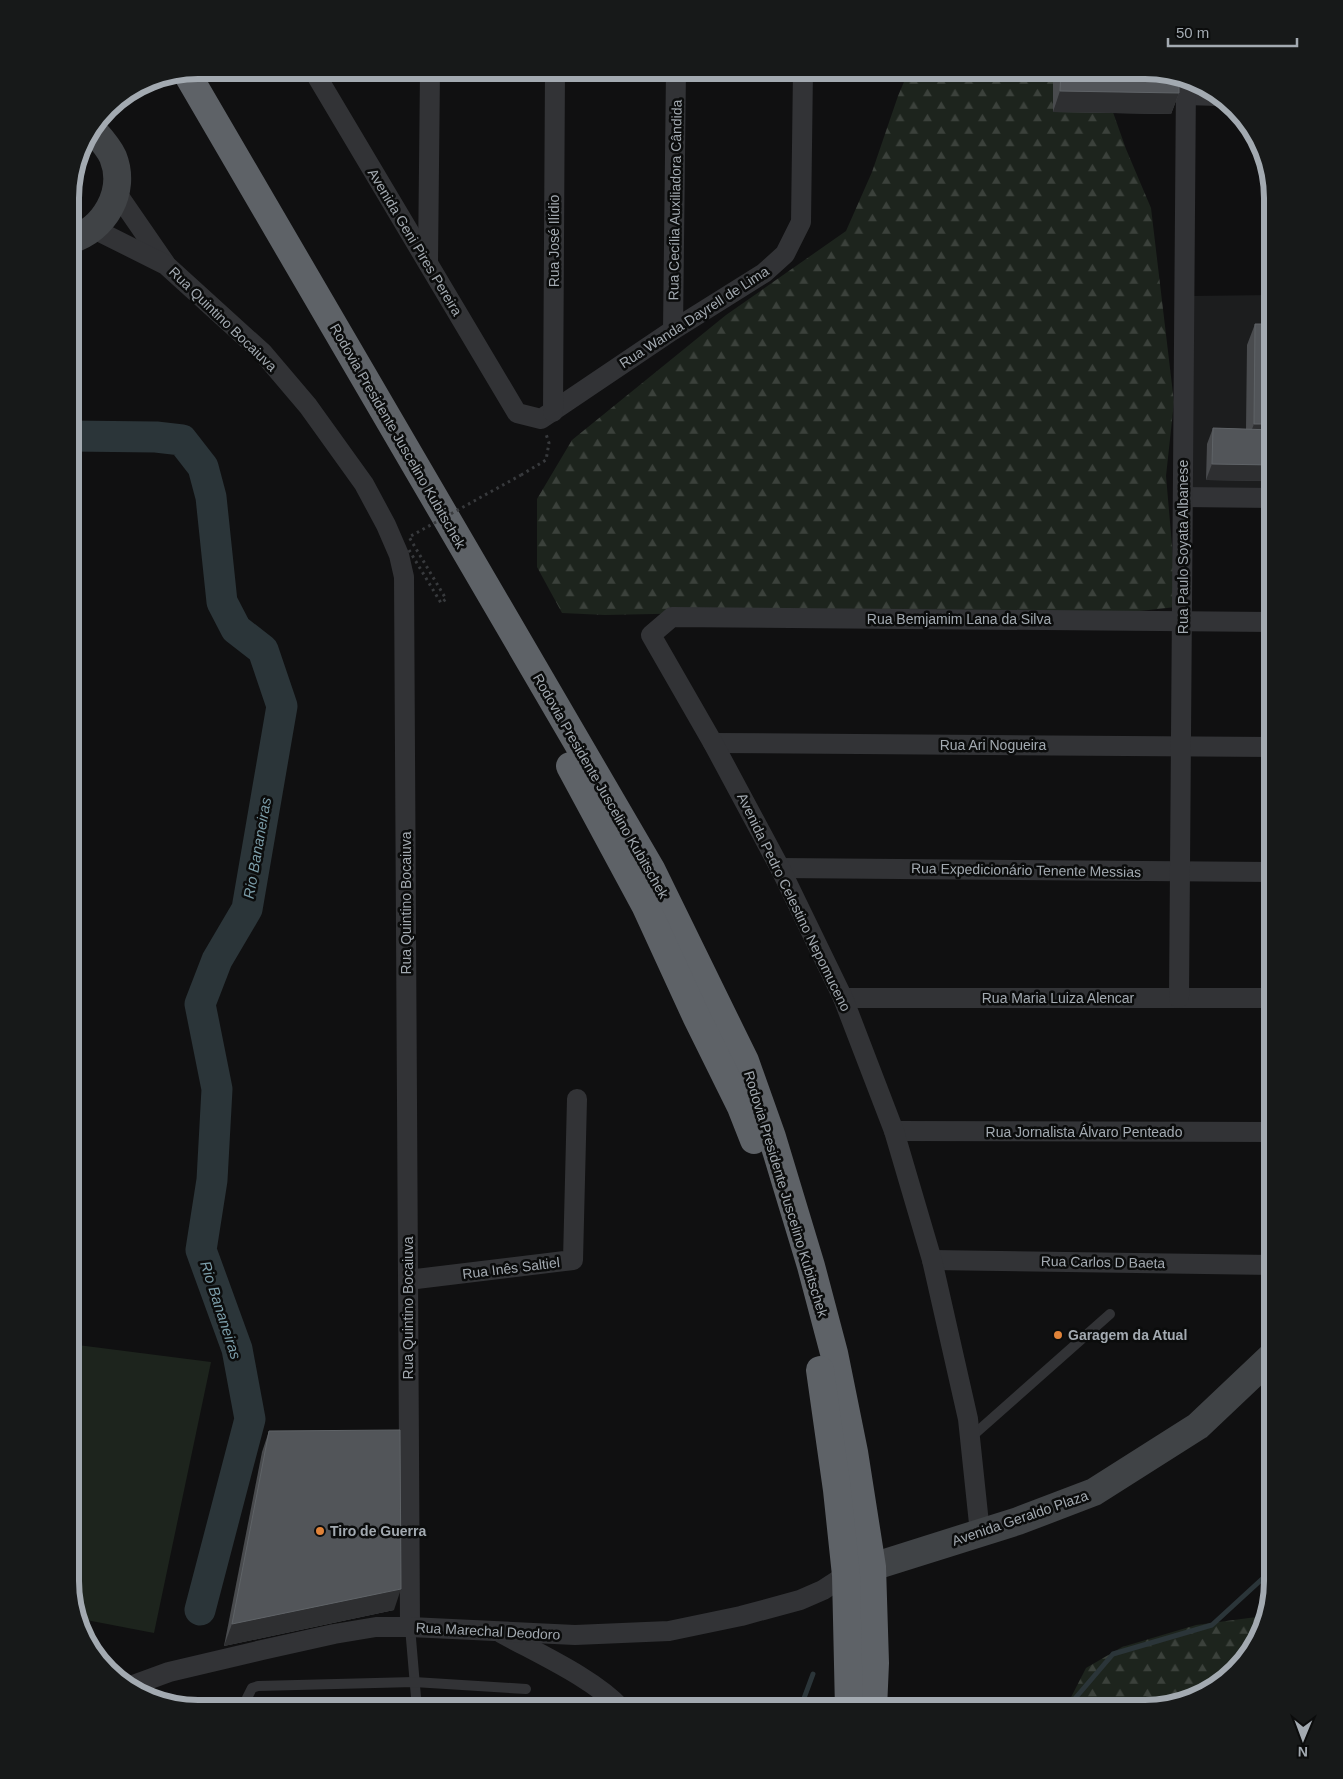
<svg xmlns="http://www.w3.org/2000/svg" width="1343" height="1779" font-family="Helvetica,sans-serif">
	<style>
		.built { fill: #1c1d1e }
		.forest { fill: url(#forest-firs) }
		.park { fill: #1d241d }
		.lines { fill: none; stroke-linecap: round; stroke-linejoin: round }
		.stream { stroke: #2b3539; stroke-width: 5 }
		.river { stroke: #2b3539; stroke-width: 31 }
		.path { stroke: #383a3d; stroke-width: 3; stroke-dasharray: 2.5 4; stroke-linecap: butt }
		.lane { stroke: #323336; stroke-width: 10 }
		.street { stroke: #323336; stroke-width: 20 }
		.secondary { stroke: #404346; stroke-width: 28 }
		.highway { stroke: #5e6267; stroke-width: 28 }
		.path-bridge { stroke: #383a3d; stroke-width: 3; stroke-dasharray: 2.5 4; stroke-linecap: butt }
		.wall { fill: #494b4e }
		.shaded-wall { fill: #2e2f31 }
		.building { fill: #525559; stroke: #5f6367 }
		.poi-dot { fill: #e08339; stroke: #0b0c0c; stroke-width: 2 }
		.labels { text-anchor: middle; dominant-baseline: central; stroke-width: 5; stroke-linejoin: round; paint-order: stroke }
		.street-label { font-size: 14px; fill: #a3aab1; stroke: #0b0c0c }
		.poi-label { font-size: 14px; font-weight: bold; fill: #a3aab1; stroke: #0b0c0c; text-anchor: start }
		.water-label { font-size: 15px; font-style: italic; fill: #7c9eaa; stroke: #0b0c0c }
		.rim { fill: none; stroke: #a3aab1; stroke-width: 6 }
	</style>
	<defs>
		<pattern id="forest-firs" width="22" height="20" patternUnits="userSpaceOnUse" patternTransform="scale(1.25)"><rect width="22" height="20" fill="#1d241d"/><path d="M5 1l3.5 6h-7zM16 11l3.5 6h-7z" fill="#3b413b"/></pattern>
	</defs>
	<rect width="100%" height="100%" fill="#101011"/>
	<!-- built -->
	<polygon class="built" points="1273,295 1273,489 1192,489 1190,296"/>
	<!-- forest -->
	<g class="forest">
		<polygon points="909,70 1093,70 1102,81 1126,149 1151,208 1174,402 1166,476 1172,545 1176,607 1112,614 900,609 605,615 562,613 537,567 537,499 572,440 726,315 846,231 872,172 898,96"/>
		<polygon points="1264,1616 1256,1645 1216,1688 1146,1709 1065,1709 1086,1668 1122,1647 1196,1625"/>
	</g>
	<!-- park -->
	<polygon class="park" points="70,1344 211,1362 154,1633 81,1619 70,1582"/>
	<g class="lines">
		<!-- stream -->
		<g class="stream">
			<polyline points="800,1709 813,1674"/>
			<polyline points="1066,1709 1113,1654 1212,1625 1273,1569"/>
		</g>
		<!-- river -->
		<polyline class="river" points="70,436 156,437 182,440 203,467 211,497 222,602 236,629 263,650 282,706 247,909 217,960 200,1004 217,1089 212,1180 201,1250 237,1349 250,1419 200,1610"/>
		<!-- path -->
		<polyline class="path" points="521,475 546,460 549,443 546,434"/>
		<!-- lane -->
		<g class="lane">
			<polyline points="970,1438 1110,1314"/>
			<polyline points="410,1627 417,1709"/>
			<polyline points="247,1709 247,1698 252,1688 258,1686 414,1682 526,1689"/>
		</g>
		<!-- street -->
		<g class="street">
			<polyline points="313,70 517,413 541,419 673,330 764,273 785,254 801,222 803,70"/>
			<polyline points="1186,95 1218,96"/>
			<polyline points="116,192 165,263"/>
			<polyline points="94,229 166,265 263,353 308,406 364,484 386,525 399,555 404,577 410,1627"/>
			<polyline points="428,263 430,70"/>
			<polyline points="673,330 676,70"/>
			<polyline points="553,412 555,70"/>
			<polyline points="1183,497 1273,498"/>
			<polyline points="713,743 1273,747"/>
			<polyline points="780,868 1273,872"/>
			<polyline points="843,998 1273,998"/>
			<polyline points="1179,998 1186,80"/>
			<polyline points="894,1131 1273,1132"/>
			<polyline points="932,1260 1273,1265"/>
			<polyline points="408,1280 573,1260 577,1099"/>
			<polyline points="980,1533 968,1419 932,1260 894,1131 843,998 780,868 713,743 651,635 672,617 1273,622"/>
			<path d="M 501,1633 C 539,1654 593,1678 622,1709"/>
			<polyline points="128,1687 169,1672 262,1650 334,1634 376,1627 410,1627 575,1635 669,1631 741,1616 800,1600 823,1590 846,1575"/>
		</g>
		<!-- secondary -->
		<g class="secondary">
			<path d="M 70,240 C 104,230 127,192 113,157 C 108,146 100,138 92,129"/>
			<polyline points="872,1567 1018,1521 1094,1492 1198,1426 1273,1355"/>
		</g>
		<!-- highway -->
		<g class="highway">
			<polyline points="186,72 651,869 745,1061 772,1137 811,1266 834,1353 854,1452 872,1567 875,1663 873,1709"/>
			<polyline points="570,766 645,905 696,1016 741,1107 754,1140"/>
			<polyline points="820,1370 837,1490 846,1575 849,1709"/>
		</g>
		<!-- path-bridge -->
		<polyline class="path-bridge" points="409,550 441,603 446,599 409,537 521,475"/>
	</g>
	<!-- wall -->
	<g class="wall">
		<polygon points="1053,70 1154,70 1179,93 1171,114 1053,112"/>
		<polygon points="1255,324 1273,481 1206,480 1207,444 1213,428 1246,429 1247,345"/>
		<polygon points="269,1431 394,1610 224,1646 262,1452"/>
	</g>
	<!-- shaded-wall -->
	<g class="shaded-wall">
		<polygon points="1060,91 1179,93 1171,114 1053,112"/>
		<polygon points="1254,424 1273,424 1273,441 1246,445"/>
		<polygon points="1212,464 1273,465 1273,481 1206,480"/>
		<polygon points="401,1589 394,1610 224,1646 232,1624"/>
	</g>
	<!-- building -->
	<g class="building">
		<polygon points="1061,70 1154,70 1179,78 1179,93 1060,91"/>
		<polygon points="1255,324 1273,324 1273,424 1254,424"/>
		<polygon points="1213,428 1273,430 1273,465 1212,464"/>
		<polygon points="400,1430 401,1589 232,1624 269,1431"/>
	</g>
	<!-- markers -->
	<g class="poi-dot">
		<circle cx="1058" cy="1335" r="5"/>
		<circle cx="320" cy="1531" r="5"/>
	</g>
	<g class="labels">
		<!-- street labels -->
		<g class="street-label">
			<text transform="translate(675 200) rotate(-89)">Rua Cecília Auxiliadora Cândida</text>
			<text transform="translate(554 241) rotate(-90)">Rua José Ilídio</text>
			<text transform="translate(415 242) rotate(59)">Avenida Geni Pires Pereira</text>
			<text transform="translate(694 317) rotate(-33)">Rua Wanda Dayrell de Lima</text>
			<text transform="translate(223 319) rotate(44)">Rua Quintino Bocaiuva</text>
			<text transform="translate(398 436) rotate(60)">Rodovia Presidente Juscelino Kubitschek</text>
			<text transform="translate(1183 547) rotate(-90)">Rua Paulo Soyata Albanese</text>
			<text x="959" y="619">Rua Bemjamim Lana da Silva</text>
			<text x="993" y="745">Rua Ari Nogueira</text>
			<text transform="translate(601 786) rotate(60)">Rodovia Presidente Juscelino Kubitschek</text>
			<text transform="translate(1026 870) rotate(1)">Rua Expedicionário Tenente Messias</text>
			<text transform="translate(794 902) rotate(64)">Avenida Pedro Celestino Nepomuceno</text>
			<text transform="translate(406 903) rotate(-90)">Rua Quintino Bocaiuva</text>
			<text x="1058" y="998">Rua Maria Luiza Alencar</text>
			<text x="1084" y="1132">Rua Jornalista Álvaro Penteado</text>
			<text transform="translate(786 1194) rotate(73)">Rodovia Presidente Juscelino Kubitschek</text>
			<text transform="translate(1103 1262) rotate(1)">Rua Carlos D Baeta</text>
			<text transform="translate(511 1268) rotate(-7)">Rua Inês Saltiel</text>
			<text transform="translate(408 1308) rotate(-90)">Rua Quintino Bocaiuva</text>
			<text transform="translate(1020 1518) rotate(-19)">Avenida Geraldo Plaza</text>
			<text transform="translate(488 1631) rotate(3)">Rua Marechal Deodoro</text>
		</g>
		<!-- poi labels -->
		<g class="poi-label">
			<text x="1068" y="1335">Garagem da Atual</text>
			<text x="330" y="1531">Tiro de Guerra</text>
		</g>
		<!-- water labels -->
		<g class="water-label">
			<text transform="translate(257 848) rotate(-80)">Rio Bananeiras</text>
			<text transform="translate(221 1310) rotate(72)">Rio Bananeiras</text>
		</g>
	</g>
	<!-- crop -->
	<path d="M0 0H1343V1779H0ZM198 79H1145A119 119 0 0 1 1264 198V1581A119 119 0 0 1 1145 1700H198A119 119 0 0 1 79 1581V198A119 119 0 0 1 198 79Z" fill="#171919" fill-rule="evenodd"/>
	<path class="rim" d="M198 79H1145A119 119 0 0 1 1264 198V1581A119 119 0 0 1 1145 1700H198A119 119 0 0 1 79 1581V198A119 119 0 0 1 198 79Z"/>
	<!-- north arrow -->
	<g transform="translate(1303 1739) rotate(181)" stroke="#0b0c0c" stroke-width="4" paint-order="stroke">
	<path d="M0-4L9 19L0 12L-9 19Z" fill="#a3aab1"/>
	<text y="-8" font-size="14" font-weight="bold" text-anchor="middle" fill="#a3aab1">N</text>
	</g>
	<!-- scale -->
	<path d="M1168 38v8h129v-8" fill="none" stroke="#a3aab1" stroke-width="2.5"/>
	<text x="1176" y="38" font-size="15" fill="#a3aab1" stroke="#0b0c0c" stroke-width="4" paint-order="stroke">50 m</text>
</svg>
